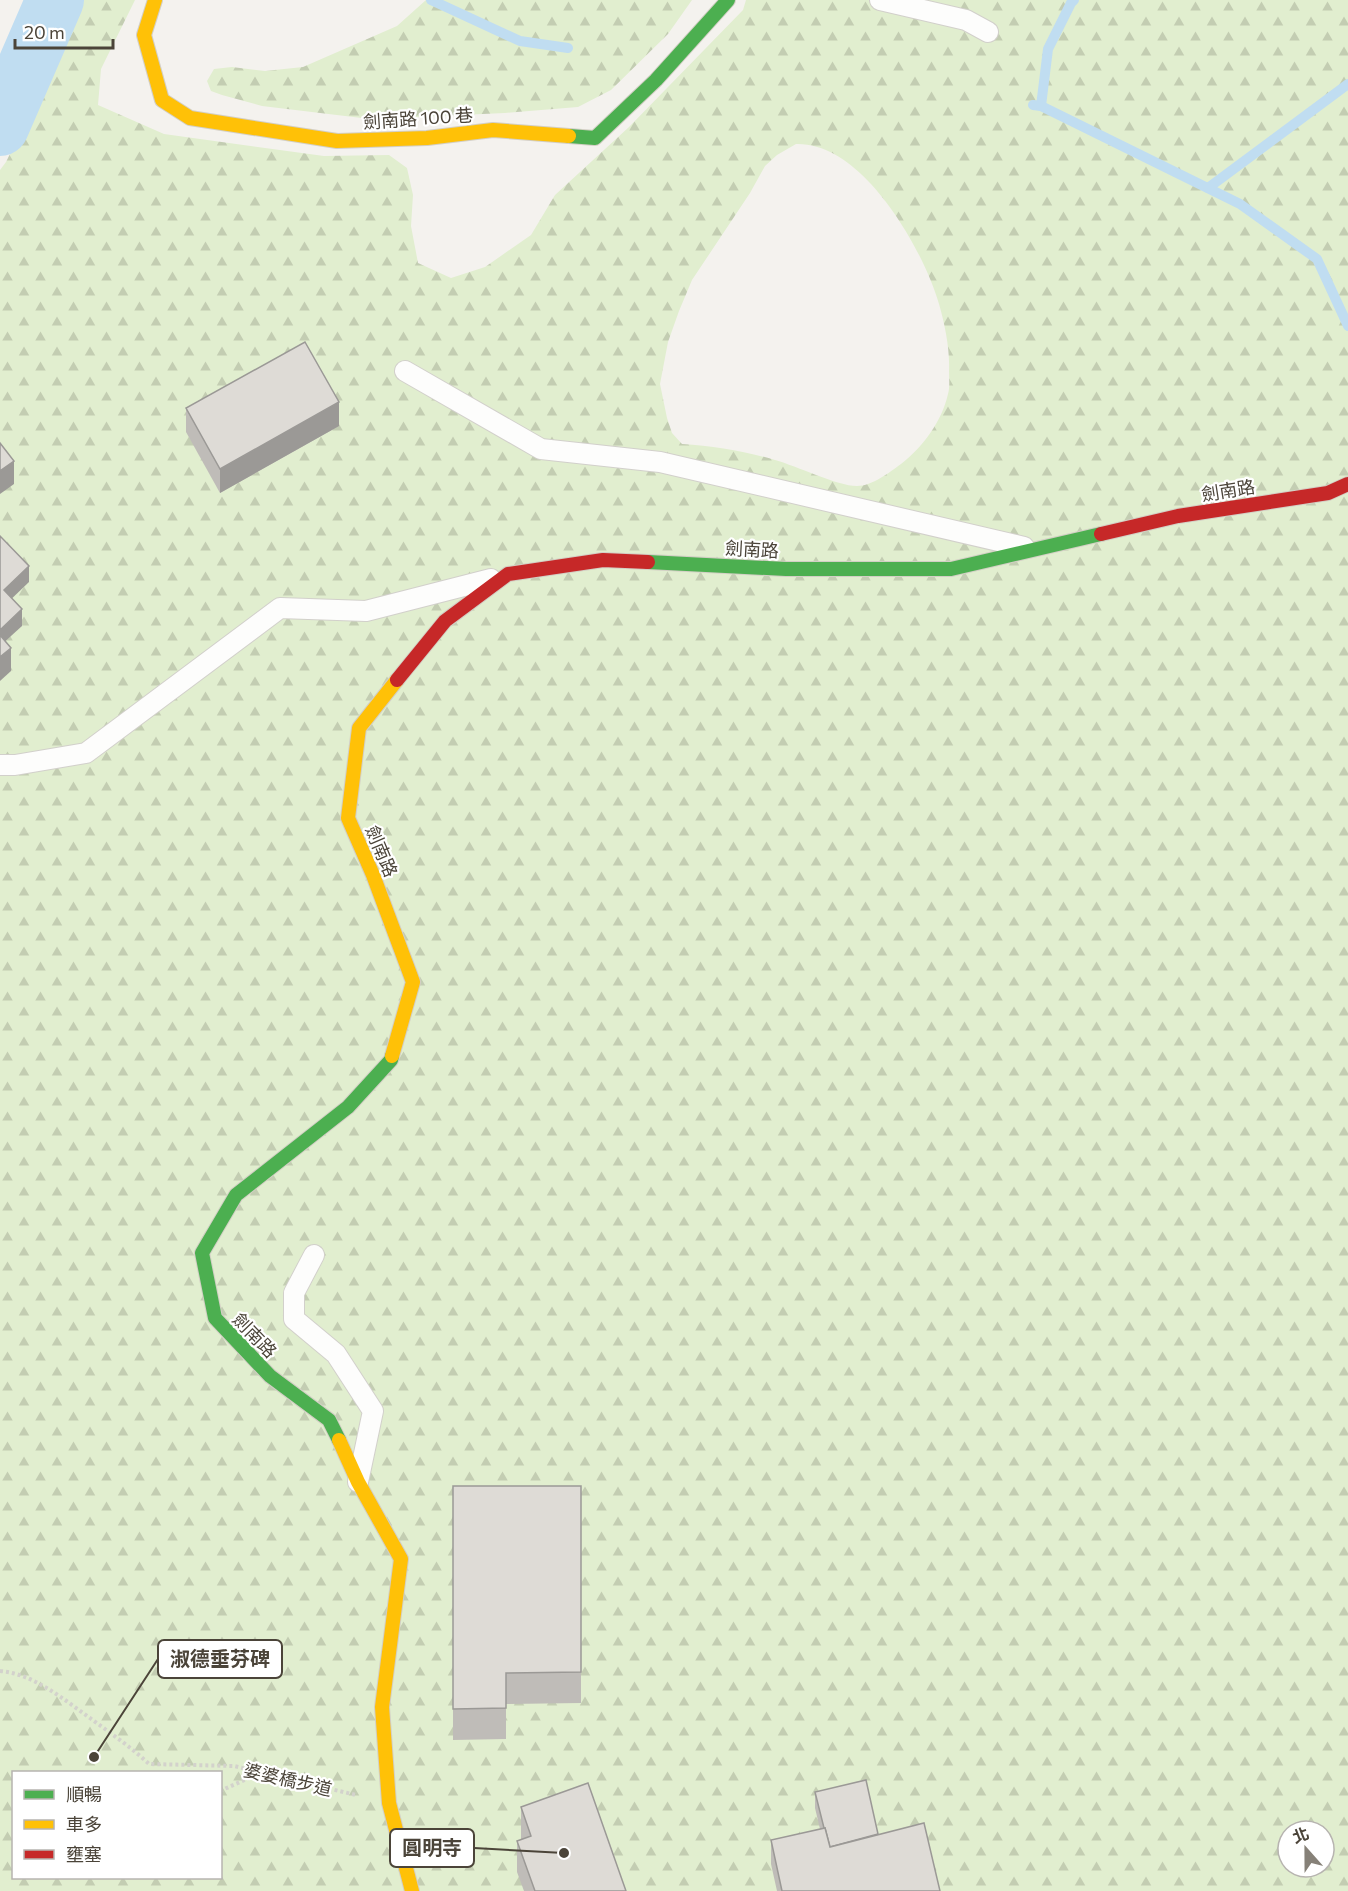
<svg xmlns="http://www.w3.org/2000/svg" width="1348" height="1891" font-family="Commissioner,'Noto Sans TC',sans-serif">
	<style>
		.forest { fill: url(#forest-firs); fill-rule: evenodd }
		.lines { fill: none; stroke-linecap: round; stroke-linejoin: round }
		.stream { stroke: #c0ddf1; stroke-width: 10 }
		.river { stroke: #c0ddf1; stroke-width: 58 }
		.lane-casing { stroke: #d2d0cb; stroke-width: 22 }
		.fast-casing { stroke: #d3cfc5; stroke-width: 16 }
		.slow-casing { stroke: #d3cfc5; stroke-width: 16 }
		.jam-casing { stroke: #d3cfc5; stroke-width: 16 }
		.path { stroke: #d3d2cc; stroke-width: 4; stroke-dasharray: 3 3; stroke-linecap: butt }
		.lane { stroke: #fdfdfc; stroke-width: 20 }
		.fast { stroke: #4caf50; stroke-width: 14 }
		.slow { stroke: #ffc107; stroke-width: 14 }
		.jam { stroke: #c62828; stroke-width: 14 }
		.wall { fill: #bfbcb8 }
		.shaded-wall { fill: #9b9996 }
		.building { fill: #dedbd6; stroke: #9b9996; stroke-width: 1.5 }
		.labels { text-anchor: middle; dominant-baseline: central; stroke-width: 4.5; stroke-linejoin: round; paint-order: stroke }
		.street-label { font-size: 18px; fill: #4b4439; stroke: #fff }
		.leader { fill: none; stroke: #4b4439; stroke-width: 2 }
		.callout-dot { fill: #4b4439; stroke: #fff; stroke-width: 2 }
		.callout { fill: #fff; stroke: #4b4439; stroke-width: 2 }
		.callout-label { font-size: 20px; text-anchor: middle; font-weight: bold; fill: #4b4439 }
	</style>
	<defs>
		<pattern id="forest-firs" width="22" height="20" patternUnits="userSpaceOnUse" patternTransform="scale(1.5)"><rect width="22" height="20" fill="#e1eecf"/><path d="M5 1l3.5 6h-7zM16 11l3.5 6h-7z" fill="#c3cdb2"/></pattern>
	</defs>
	<rect width="100%" height="100%" fill="#f4f2ee"/>
	<!-- forest -->
	<g class="forest">
		<path d="M 74,0 L 135,0 L 101,69 L 98,105 L 164,134 L 324,156 L 389,155 L 407,168 L 413,195 L 411,226 L 418,263 L 451,278 L 485,267 L 531,235 L 555,195 L 629,127 L 743,10 L 746,0 L 1348,0 L 1348,1891 L 0,1891 L 0,170 L 6,162 L 37,99 L 57,37 ZM 796,144 C 863,142 923,249 939,304 C 945,325 950,349 949,371 C 949,379 950,387 948,394 C 942,421 923,447 901,464 C 890,472 872,486 857,486 C 837,486 797,466 775,460 C 745,451 714,446 682,444 L 672,433 L 667,418 L 660,384 L 668,342 L 679,311 L 692,280 L 750,193 L 765,166 L 777,155 ZM 14,1772 L 220,1772 L 220,1878 L 14,1878 ZM 1288,1831 L 1324,1831 L 1324,1867 L 1288,1867 Z"/>
		<polygon points="426,0 692,0 668,34 611,90 578,107 505,113 370,119 262,106 222,95 211,91 207,81 214,69 232,67 265,71 303,67 397,26"/>
	</g>
	<g class="lines">
		<!-- stream -->
		<g class="stream">
			<polyline points="431,0 520,41 568,48"/>
			<polyline points="1033,105 1041,106 1240,204 1317,259 1348,326"/>
			<polyline points="1041,106 1048,49 1071,3 1074,0"/>
			<polyline points="1208,188 1348,84"/>
		</g>
		<!-- river -->
		<polyline class="river" points="0,127 55,0"/>
		<!-- lane casing -->
		<g class="lane-casing">
			<g id="lane">
				<polyline points="880,0 966,20 988,32"/>
				<polyline points="405,371 541,449 660,462 1024,547"/>
				<polyline points="0,765 15,765 86,753 280,608 366,611 491,579"/>
				<polyline points="314,1255 294,1293 294,1319 336,1354 373,1411 358,1482"/>
			</g>
		</g>
		<!-- fast casing -->
		<g class="fast-casing">
			<g id="fast">
				<polyline points="569,136 595,138 656,80 728,0"/>
				<polyline points="648,562 786,569 951,569 1101,534"/>
				<polyline points="339,1440 329,1420 270,1376 215,1318 202,1253 236,1195 348,1107 391,1060 392,1056"/>
			</g>
		</g>
		<!-- slow casing -->
		<g class="slow-casing">
			<g id="slow">
				<polyline points="155,0 144,35 162,100 190,118 337,141 427,138 493,130 569,136"/>
				<polyline points="392,1056 413,982 373,875 348,818 359,728 397,680"/>
				<polyline points="339,1440 358,1482 401,1559 382,1707 389,1803 412,1891"/>
			</g>
		</g>
		<!-- jam casing -->
		<g class="jam-casing">
			<g id="jam">
				<polyline points="1101,534 1178,516 1328,493 1348,484"/>
				<polyline points="397,680 445,621 508,574 603,560 648,562"/>
			</g>
		</g>
		<!-- path -->
		<g class="path">
			<path d="M 0,1671 C 34,1674 63,1699 90,1718 C 110,1733 131,1747 149,1764 L 234,1766 L 356,1795"/>
			<polyline points="220,1791 260,1773"/>
		</g>
		<!-- lane -->
		<use href="#lane" class="lane"/>
		<!-- fast -->
		<use href="#fast" class="fast"/>
		<!-- slow -->
		<use href="#slow" class="slow"/>
		<!-- jam -->
		<use href="#jam" class="jam"/>
	</g>
	<!-- wall -->
	<g class="wall">
		<polygon points="186,408 339,426 220,493 186,432"/>
		<polygon points="453,1486 581,1486 581,1703 506,1704 506,1739 453,1740"/>
		<polygon points="815,1792 878,1834 940,1891 777,1891 771,1864 771,1840 820,1829 815,1808"/>
		<polygon points="521,1807 626,1891 524,1891 517,1872 517,1841 521,1840"/>
	</g>
	<!-- shaded-wall -->
	<g class="shaded-wall">
		<polygon points="339,402 339,426 220,493 220,469"/>
		<polygon points="14,461 14,484 0,494 0,471"/>
		<polygon points="29,566 29,582 4,606 4,590"/>
		<polygon points="22,609 22,626 0,646 0,630"/>
		<polygon points="11,648 11,671 0,681 0,657"/>
	</g>
	<!-- building -->
	<g class="building">
		<polygon points="305,342 339,402 220,469 186,408"/>
		<polygon points="0,443 14,461 0,471"/>
		<polygon points="0,536 29,566 4,590 22,609 0,630"/>
		<polygon points="0,635 11,648 0,657"/>
		<polygon points="453,1486 581,1486 581,1672 506,1673 506,1708 453,1709"/>
		<polygon points="866,1780 878,1834 830,1847 825,1828 824,1828 815,1792"/>
		<polygon points="588,1783 626,1891 535,1891 517,1841 531,1836 521,1807"/>
		<polygon points="924,1823 940,1891 782,1891 771,1840 825,1828 830,1847"/>
	</g>
	<g class="labels">
		<!-- street labels -->
		<g class="street-label">
			<text transform="translate(418 118) rotate(-4)">劍南路 100 巷</text>
			<text transform="translate(1228 490) rotate(-9)">劍南路</text>
			<text transform="translate(752 549) rotate(3)">劍南路</text>
			<text transform="translate(382 851) rotate(67)">劍南路</text>
			<text transform="translate(255 1335) rotate(46)">劍南路</text>
			<text transform="translate(288 1779) rotate(13)">婆婆橋步道</text>
		</g>
	</g>
	<!-- callouts -->
	<path class="leader" d="M94 1757L158 1659M564 1853L474 1848"/>
	<g class="callout-dot">
		<circle cx="94" cy="1757" r="6"/>
		<circle cx="564" cy="1853" r="6"/>
	</g>
	<g class="callout">
		<rect x="158" y="1640" width="124" height="38" rx="6"/>
		<rect x="390" y="1829" width="84" height="38" rx="6"/>
	</g>
	<g class="callout-label">
		<text x="220" y="1666">淑德垂芬碑</text>
		<text x="432" y="1855">圓明寺</text>
	</g>
	<!-- legend -->
	<rect x="12" y="1771" width="210" height="108" fill="#ffffff" stroke="#b7b4b0" stroke-width="1.5"/>
	<rect x="24" y="1790" width="30" height="9" fill="#4caf50" stroke="#b7b4b0" stroke-width="1.5"/>
	<text x="66" y="1801" font-size="18" fill="#4b4439">順暢</text>
	<rect x="24" y="1820" width="30" height="9" fill="#ffc107" stroke="#b7b4b0" stroke-width="1.5"/>
	<text x="66" y="1831" font-size="18" fill="#4b4439">車多</text>
	<rect x="24" y="1850" width="30" height="9" fill="#c62828" stroke="#b7b4b0" stroke-width="1.5"/>
	<text x="66" y="1861" font-size="18" fill="#4b4439">壅塞</text>
	<!-- north arrow -->
	<g transform="translate(1306 1849) rotate(339)"><circle r="28" fill="#ffffff" stroke="#b7b4b0" stroke-width="1.5"/>
	<path d="M0-4.5L10 22L0 15L-10 22Z" fill="#868178"/>
	<text y="-9" font-size="16" font-weight="bold" text-anchor="middle" fill="#4b4439">北</text>
	</g>
	<!-- scale -->
	<path d="M15 39v9h98v-9" fill="none" stroke="#4b4439" stroke-width="3"/>
	<text x="24" y="39" font-size="18" fill="#4b4439" stroke="#ffffff" stroke-width="4.5" paint-order="stroke">20 m</text>
</svg>
